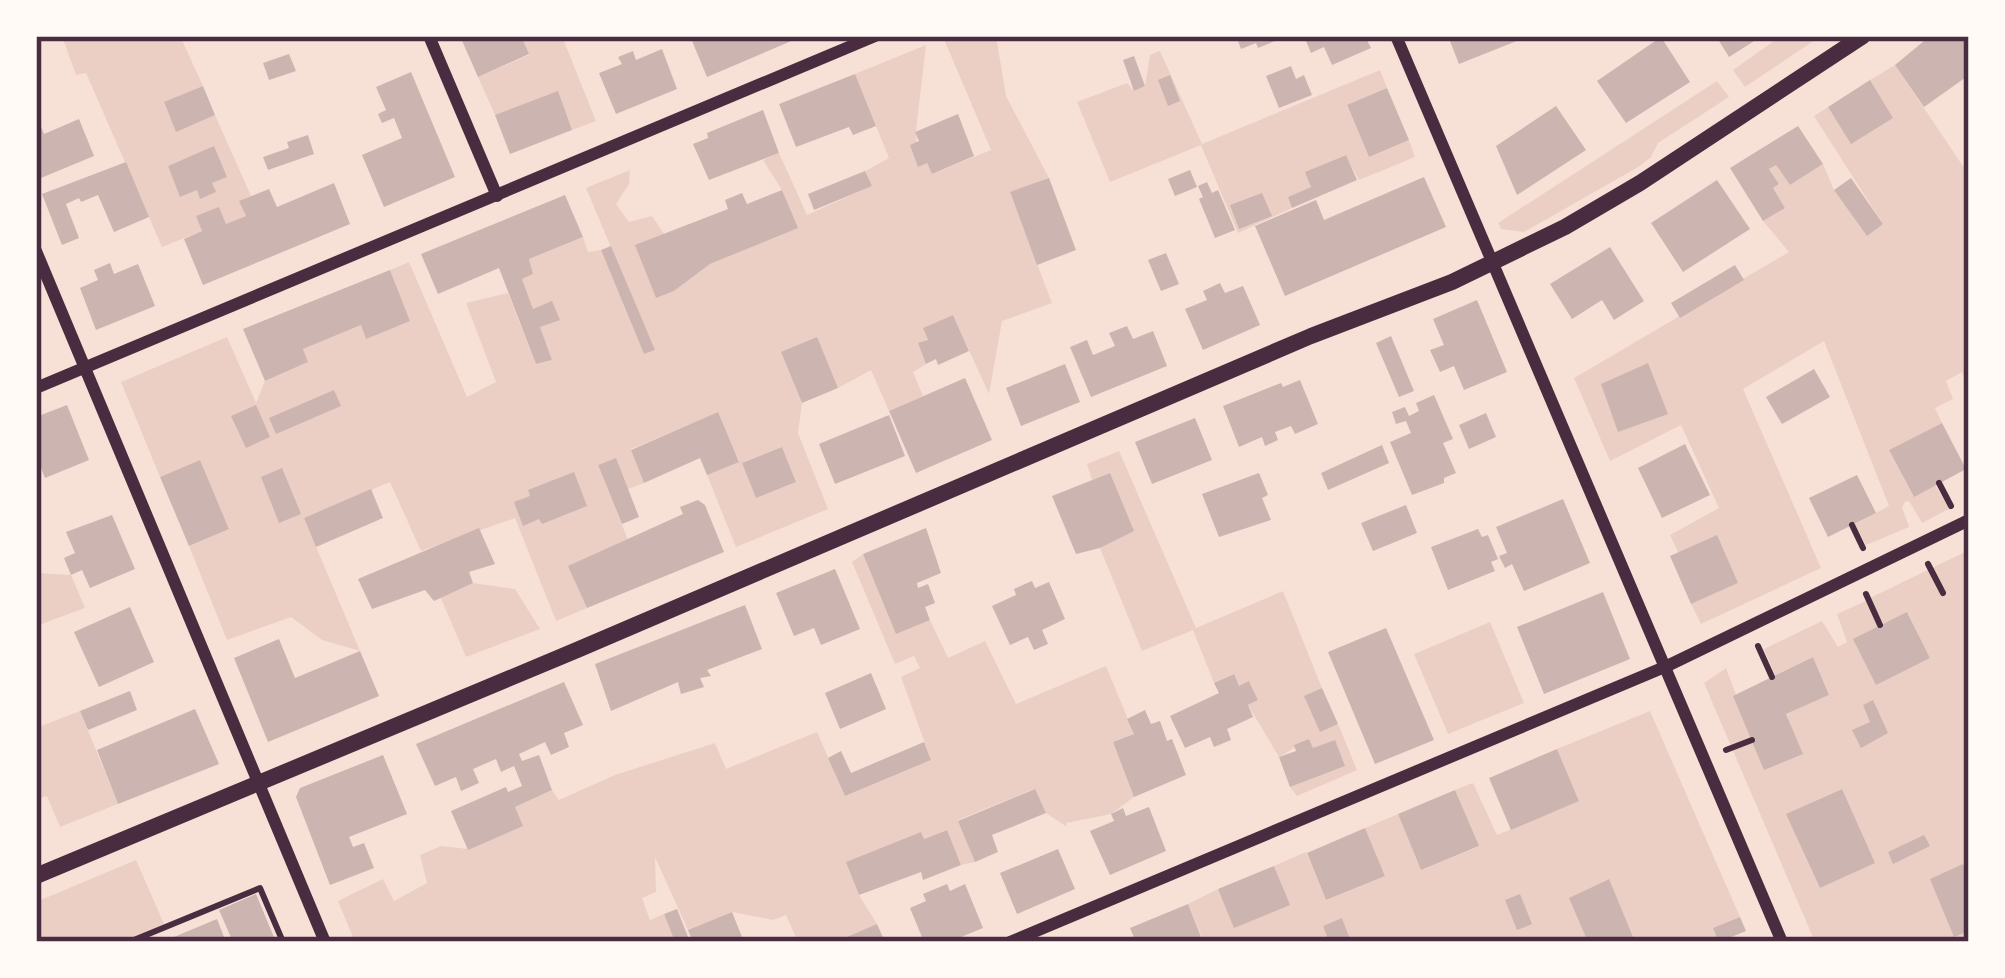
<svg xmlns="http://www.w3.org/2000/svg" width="2005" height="978" font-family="Figtree,sans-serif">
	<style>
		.green { fill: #ebcfc5; fill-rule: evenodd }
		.building { fill: #ccb4b1 }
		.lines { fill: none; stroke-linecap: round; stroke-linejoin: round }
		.path { stroke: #4a2c40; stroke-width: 6 }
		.minor { stroke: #4a2c40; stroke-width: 12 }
		.tertiary { stroke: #4a2c40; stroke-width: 16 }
		.neatline { fill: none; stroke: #4a2c40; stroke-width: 4.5 }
	</style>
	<rect width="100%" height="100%" fill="#f7e1d7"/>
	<!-- green -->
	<g class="green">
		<path d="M 62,36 L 180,36 L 203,86 L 164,103 L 176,131 L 215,115 L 251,196 L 240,201 L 246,216 L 226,224 L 218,207 L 202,231 L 162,247 L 86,73 L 76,75 ZM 214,147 L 226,177 L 212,183 L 215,192 L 200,198 L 197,190 L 180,196 L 168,166 Z"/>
		<polygon points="521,36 562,36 596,121 572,130 557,92 495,115 478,77 529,55"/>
		<path d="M 946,36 L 996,36 L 1006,96 L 1049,178 L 1010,193 L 1052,303 L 1002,321 L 989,394 L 953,315 L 923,328 L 928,340 L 919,344 L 926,364 L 913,372 L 923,396 L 889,411 L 871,370 L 838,388 L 781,352 L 802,403 L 798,433 L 828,509 L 736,547 L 707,475 L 739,461 L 717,413 L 631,449 L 644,483 L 628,489 L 615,459 L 598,465 L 628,540 L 569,566 L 587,608 L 556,621 L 515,518 L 421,551 L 390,482 L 304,518 L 360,651 L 322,640 L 291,617 L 227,640 L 189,546 L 229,529 L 200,460 L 160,477 L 121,382 L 227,337 L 256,403 L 265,381 L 308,362 L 303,349 L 361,325 L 366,338 L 410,321 L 390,270 L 409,262 L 467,397 L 496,382 L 466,303 L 508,293 L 536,364 L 552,360 L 522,279 L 533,274 L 529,259 L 583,237 L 588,252 L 601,250 L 644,354 L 654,350 L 586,188 L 630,170 L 629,184 L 616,204 L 629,222 L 652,216 L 665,235 L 636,246 L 656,298 L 674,291 L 710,264 L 797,228 L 782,190 L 763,160 L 779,153 L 807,215 L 871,186 L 865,171 L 889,158 L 855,74 L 926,45 L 916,131 L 918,166 L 927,163 L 932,174 L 991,150 L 943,37 ZM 782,447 L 796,482 L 756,497 L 742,463 Z"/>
		<polygon points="1781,36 1821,36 1745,87 1733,70"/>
		<polygon points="1160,51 1202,144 1380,70 1387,88 1347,106 1369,157 1409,140 1415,157 1359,180 1345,155 1306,172 1311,187 1288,197 1292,208 1238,233 1201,145 1110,182 1077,102 1127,83 1134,91 1145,86 1150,55"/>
		<polygon points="1895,65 1969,175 1969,393 1962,372 1946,381 1953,399 1935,408 1942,423 1889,450 1913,496 1935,485 1949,509 1922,523 1909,501 1905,502 1902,507 1909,527 1866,545 1855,524 1889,506 1824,341 1743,389 1821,568 1701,624 1691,604 1738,583 1678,552 1670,535 1719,508 1681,425 1610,461 1574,378 1789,252 1763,221 1785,208 1773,188 1779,184 1769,169 1776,165 1790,185 1823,164 1834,190 1867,235 1883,224 1814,116 1828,107 1851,143 1892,118 1870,80"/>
		<polygon points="1717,81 1729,97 1658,143 1651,157 1640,166 1524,232 1501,229 1498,223"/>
		<polygon points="1119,451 1196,628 1283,591 1322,688 1305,697 1320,731 1338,724 1357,770 1297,796 1290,787 1344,766 1313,748 1309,739 1279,757 1248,705 1258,700 1250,682 1239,686 1233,674 1214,683 1193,630 1142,651 1100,548 1133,531 1110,473 1092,480 1087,464"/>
		<path d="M 1969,550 L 1969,942 L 1815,942 L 1704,683 L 1726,668 L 1736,695 L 1802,754 L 1786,714 L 1829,695 L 1813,657 L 1775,675 L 1764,649 L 1822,621 L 1838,647 L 1847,642 L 1837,614 L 1866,601 L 1878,627 L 1854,639 L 1876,684 L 1930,658 L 1908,613 L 1883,624 L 1870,598 ZM 1841,789 L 1874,863 L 1820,888 L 1787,814 Z"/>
		<polygon points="863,554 896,633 930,620 948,658 985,641 1016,704 1106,666 1134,734 1113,742 1134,797 1111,814 1066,823 1067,827 1046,813 1034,789 958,820 975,862 961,865 946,830 924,839 921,832 847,862 859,895 877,924 835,942 798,942 786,915 773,920 732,912 688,930 655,857 656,892 642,898 650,920 664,914 675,942 355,942 338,901 383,879 394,901 427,883 420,855 441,846 468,849 515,807 552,790 559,800 615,775 715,743 726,769 817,732 845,796 931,760 901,677 920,668 914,656 895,664 852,562"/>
		<polygon points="36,573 71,575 85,608 36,626"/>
		<polygon points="473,583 515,589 540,629 466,657 440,596"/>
		<polygon points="1490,622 1524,703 1448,734 1414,654"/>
		<polygon points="80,711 118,804 60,827 47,796 36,799 39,780 36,728"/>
		<polygon points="1650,711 1740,917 1714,928 1719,942 1627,942 1634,938 1608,879 1570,898 1588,942 1351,942 1341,919 1323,926 1329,942 1204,942 1188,904 1218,889 1289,905 1274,866 1306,852 1326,900 1385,876 1365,828 1398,814 1421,870 1478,847 1455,790 1473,783 1497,835 1579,801 1557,749"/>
		<polygon points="136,860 164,924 121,942 36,942 36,902"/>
	</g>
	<!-- building -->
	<g class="building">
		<polygon points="460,36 521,36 529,54 478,77"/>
		<polygon points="690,36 803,36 707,77"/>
		<polygon points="1236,36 1287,36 1258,48 1256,43 1241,49"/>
		<polygon points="1304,36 1365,36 1371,48 1332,65 1324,47 1311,53"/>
		<polygon points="1448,36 1529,36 1459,64"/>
		<polygon points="1716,36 1762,36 1729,57"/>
		<polygon points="1930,36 1969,36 1969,75 1924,107 1895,65"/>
		<polygon points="1661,37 1690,82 1626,123 1597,81"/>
		<polygon points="662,49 677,89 616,114 599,73 622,64 618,57 633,51 636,60"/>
		<polygon points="289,54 296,71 269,80 263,63"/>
		<polygon points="1134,56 1145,86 1134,91 1123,60"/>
		<polygon points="1291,66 1296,79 1304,75 1312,95 1279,108 1266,76"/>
		<polygon points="411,72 455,177 384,207 362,155 402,138 394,118 382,123 378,114 386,110 376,87"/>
		<polygon points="855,74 876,126 853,135 849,127 796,147 779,104"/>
		<polygon points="1170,75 1180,101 1168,106 1158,80"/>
		<polygon points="1870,80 1893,118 1851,144 1828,107"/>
		<polygon points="203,86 215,115 176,132 164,102"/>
		<polygon points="1387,88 1409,140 1369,157 1347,105"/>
		<polygon points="558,91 572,130 510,154 495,115"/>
		<polygon points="1556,106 1586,150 1517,195 1496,146"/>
		<polygon points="763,110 779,153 709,180 693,144 708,138 707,133"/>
		<polygon points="958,114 974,156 932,174 927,163 918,167 910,145 919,141 915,132"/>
		<polygon points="36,115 44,134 79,119 94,156 36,180"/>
		<polygon points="1798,126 1823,164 1790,185 1776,165 1769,169 1779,184 1773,188 1785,208 1763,221 1730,168"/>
		<polygon points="308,135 314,154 268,170 263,157 289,148 287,142"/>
		<polygon points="214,146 227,177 212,183 216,192 200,199 197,190 180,197 168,166"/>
		<polygon points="1346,155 1357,180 1292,208 1288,197 1311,187 1305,172"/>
		<polygon points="126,162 149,217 114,232 98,195 81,202 79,198 66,204 79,238 62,245 42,194"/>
		<polygon points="1190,170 1197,187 1175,196 1168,179"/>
		<polygon points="865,171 872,186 814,210 808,194"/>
		<polygon points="1424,177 1446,227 1285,296 1255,226 1316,200 1324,220"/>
		<polygon points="1049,178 1076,250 1037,265 1010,192"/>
		<polygon points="1851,178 1883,224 1867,236 1834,190"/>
		<polygon points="1717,180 1750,229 1683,272 1651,223"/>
		<polygon points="1207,182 1212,193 1218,190 1235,230 1215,238 1199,199 1203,197 1198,186"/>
		<polygon points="334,183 350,224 203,285 184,239 202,231 196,216 219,207 226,224 246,216 239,201 269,189 277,207"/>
		<polygon points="782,190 798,228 710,264 674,291 656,298 635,245 728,209 725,200 742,193 747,204"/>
		<polygon points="1262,193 1272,216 1239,229 1230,205"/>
		<polygon points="565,195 583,237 529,259 533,274 522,279 533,309 552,301 560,320 540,327 552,360 536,364 499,268 438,294 421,254"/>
		<polygon points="611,246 655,350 644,354 601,250"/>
		<polygon points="1610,247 1644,301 1614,320 1602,300 1572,319 1550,284"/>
		<polygon points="1166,253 1179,284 1161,291 1148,260"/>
		<polygon points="110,263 114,274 138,264 155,306 96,330 80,288 98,280 94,270"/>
		<polygon points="1735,265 1744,280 1680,318 1671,303"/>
		<polygon points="390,270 410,321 366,339 361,325 303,349 308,362 265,381 243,329"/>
		<polygon points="1220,283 1225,293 1243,286 1260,325 1203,350 1185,309 1207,300 1203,291"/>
		<polygon points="1477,300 1507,372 1464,390 1454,366 1440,372 1430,350 1444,345 1433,319"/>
		<polygon points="953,315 969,351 938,365 936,359 926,364 918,343 928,340 923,328"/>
		<polygon points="1127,326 1133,339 1153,331 1167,366 1091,397 1070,347 1087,340 1093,355 1115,346 1109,333"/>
		<polygon points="1391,336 1414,391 1399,397 1376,343"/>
		<polygon points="817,337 838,388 802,403 781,352"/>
		<polygon points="1648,363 1668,414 1618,432 1601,384"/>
		<polygon points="1065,364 1080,402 1021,426 1006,388"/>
		<polygon points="1814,369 1830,397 1782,424 1766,397"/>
		<polygon points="965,378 992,440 916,473 889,411"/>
		<polygon points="1300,380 1318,424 1295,434 1291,426 1275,432 1278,440 1265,446 1262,437 1239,447 1223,406 1281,383 1283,387"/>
		<polygon points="334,390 341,406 276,434 269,418"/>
		<polygon points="1434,395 1453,439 1443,443 1456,473 1444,478 1444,483 1412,495 1390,442 1411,433 1406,421 1396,424 1392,412 1405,407 1409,416 1419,411 1416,403"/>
		<polygon points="67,405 89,460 45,478 36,455 36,417"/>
		<polygon points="256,405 270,437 246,448 231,416"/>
		<polygon points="718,412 739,462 707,475 700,458 644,483 631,450"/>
		<polygon points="1486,413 1496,437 1469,449 1459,425"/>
		<polygon points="889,415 905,456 835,484 819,444"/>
		<polygon points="1195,418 1212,460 1152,484 1135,442"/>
		<polygon points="1942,423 1966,469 1914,497 1889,450"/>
		<polygon points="1685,444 1710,495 1662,518 1638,468"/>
		<polygon points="1382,445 1389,463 1328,490 1321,473"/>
		<polygon points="782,447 796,482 756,498 742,463"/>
		<polygon points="616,458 639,517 622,524 598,465"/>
		<polygon points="200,460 229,529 189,546 160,477"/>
		<polygon points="282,468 301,514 279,523 261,477"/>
		<polygon points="574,472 587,506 542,524 539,519 523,526 514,502 530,496 528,490"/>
		<polygon points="1110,473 1134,531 1100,548 1076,554 1052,496"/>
		<polygon points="1259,473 1268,495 1262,498 1271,520 1219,537 1202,494"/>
		<polygon points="1857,475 1876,513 1828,537 1809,498"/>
		<polygon points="371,489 383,518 316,547 304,518"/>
		<polygon points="1563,499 1590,563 1524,591 1512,564 1505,568 1499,556 1507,553 1496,527"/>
		<polygon points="698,500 705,505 724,552 587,608 568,566 683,514 680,507"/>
		<polygon points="1406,505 1417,533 1373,551 1361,523"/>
		<polygon points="112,515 135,569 90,588 82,570 71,575 64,558 75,553 66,532"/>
		<polygon points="479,528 495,564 469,572 473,583 434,601 425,590 372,609 358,579"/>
		<polygon points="926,528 941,573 917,583 918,588 928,584 935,603 925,607 930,620 896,634 863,554"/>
		<polygon points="1478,529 1482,537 1488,535 1498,559 1491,562 1495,571 1448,590 1431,547"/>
		<polygon points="1717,535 1738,583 1691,604 1670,556"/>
		<polygon points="835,569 860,629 821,645 814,628 794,636 776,593"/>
		<polygon points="1032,581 1035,588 1049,582 1065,619 1042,630 1048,644 1034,650 1028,637 1010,645 992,606 1016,595 1014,589"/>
		<polygon points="1603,592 1630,659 1544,694 1517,627"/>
		<polygon points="745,605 762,649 707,670 711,676 700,678 704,687 681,694 678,682 611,711 595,664"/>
		<polygon points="130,607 154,662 99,687 74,632"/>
		<polygon points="1907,612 1930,658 1876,685 1853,639"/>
		<polygon points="1386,628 1434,740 1375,764 1328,652"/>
		<polygon points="279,639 295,678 360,651 379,696 268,742 234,658"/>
		<polygon points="1813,657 1829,695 1786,714 1803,754 1764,770 1733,696"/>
		<polygon points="871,673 886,709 840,729 825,693"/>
		<polygon points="1234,674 1239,686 1249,681 1258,700 1248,705 1253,717 1227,729 1231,740 1214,747 1210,737 1185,748 1170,716 1219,693 1214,683"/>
		<polygon points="564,682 583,725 564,733 569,747 551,755 545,742 519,754 522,761 539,755 552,790 515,807 523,826 468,850 451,811 506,787 508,792 522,786 514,766 501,772 496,759 473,769 479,783 461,791 456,777 435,786 416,744"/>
		<polygon points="1322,688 1338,724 1320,732 1304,696"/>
		<polygon points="130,691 137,710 88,730 80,711"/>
		<polygon points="1873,700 1888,733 1861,748 1852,730 1870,722 1863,705"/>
		<polygon points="195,709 219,764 118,804 97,750"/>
		<polygon points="1145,710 1151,724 1160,721 1167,741 1172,739 1186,775 1134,797 1113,742 1134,734 1127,719"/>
		<polygon points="1309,739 1313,748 1335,740 1345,766 1290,787 1279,757 1296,751 1294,745"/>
		<polygon points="924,742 931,760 845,796 828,758 841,751 851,773"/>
		<polygon points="1557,749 1579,801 1511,830 1489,778"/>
		<polygon points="383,755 407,814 349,837 353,847 364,843 374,868 330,885 296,797 300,788"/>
		<polygon points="1035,789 1046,813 992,835 998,852 975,862 958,821"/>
		<polygon points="1842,789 1875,863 1820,888 1786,814"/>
		<polygon points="1455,790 1479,846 1421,870 1398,814"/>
		<polygon points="1149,807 1166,851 1110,875 1090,831 1114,821 1111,814 1123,808 1126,816"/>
		<polygon points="1365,828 1385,876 1326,900 1307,853"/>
		<polygon points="947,830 961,865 923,880 921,872 859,895 846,862 921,832 924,839"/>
		<polygon points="1924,835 1930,846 1893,864 1888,852"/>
		<polygon points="1058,849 1075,889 1017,914 1000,873"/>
		<polygon points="1963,864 1969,878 1969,931 1954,937 1930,879"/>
		<polygon points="1274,866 1290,905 1234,928 1218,889"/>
		<polygon points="1609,879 1634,939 1588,942 1569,898"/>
		<polygon points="947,884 950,891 965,884 983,928 949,942 924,942 910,908 926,901 923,894"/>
		<polygon points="256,894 276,942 233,942 219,910"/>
		<polygon points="1520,894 1532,924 1517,930 1505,900"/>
		<polygon points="1188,904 1203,942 1136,942 1130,928"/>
		<polygon points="677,909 690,942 675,942 664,914"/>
		<polygon points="732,912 744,942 693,942 688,930"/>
		<polygon points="1740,917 1746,931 1719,942 1713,928"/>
		<polygon points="1342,918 1351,942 1329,942 1323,926"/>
		<polygon points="217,919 226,942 162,942"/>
		<polygon points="877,924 885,942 835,942"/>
	</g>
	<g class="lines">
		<!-- path -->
		<g class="path">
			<polyline points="1939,483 1951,506"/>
			<polyline points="1852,525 1863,548"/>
			<polyline points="1928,564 1943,593"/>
			<polyline points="1866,594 1880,625"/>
			<polyline points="1758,646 1772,677"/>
			<polyline points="1726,750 1752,740"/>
			<polyline points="129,942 260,888 283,942"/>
		</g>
		<!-- minor -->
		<g class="minor">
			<polyline points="429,36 497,196"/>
			<polyline points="1396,36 1782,942"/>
			<polyline points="36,251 325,942"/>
			<polyline points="36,388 875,36"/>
			<polyline points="1010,942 1667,666 1969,520"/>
		</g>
		<!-- tertiary -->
		<polyline class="tertiary" points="36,876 577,650 1311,336 1452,282 1565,227 1640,183 1863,36"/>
	</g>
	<!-- border -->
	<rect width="2005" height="978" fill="none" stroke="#fffaf5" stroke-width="78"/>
	<rect x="39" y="39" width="1927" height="900" class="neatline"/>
</svg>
